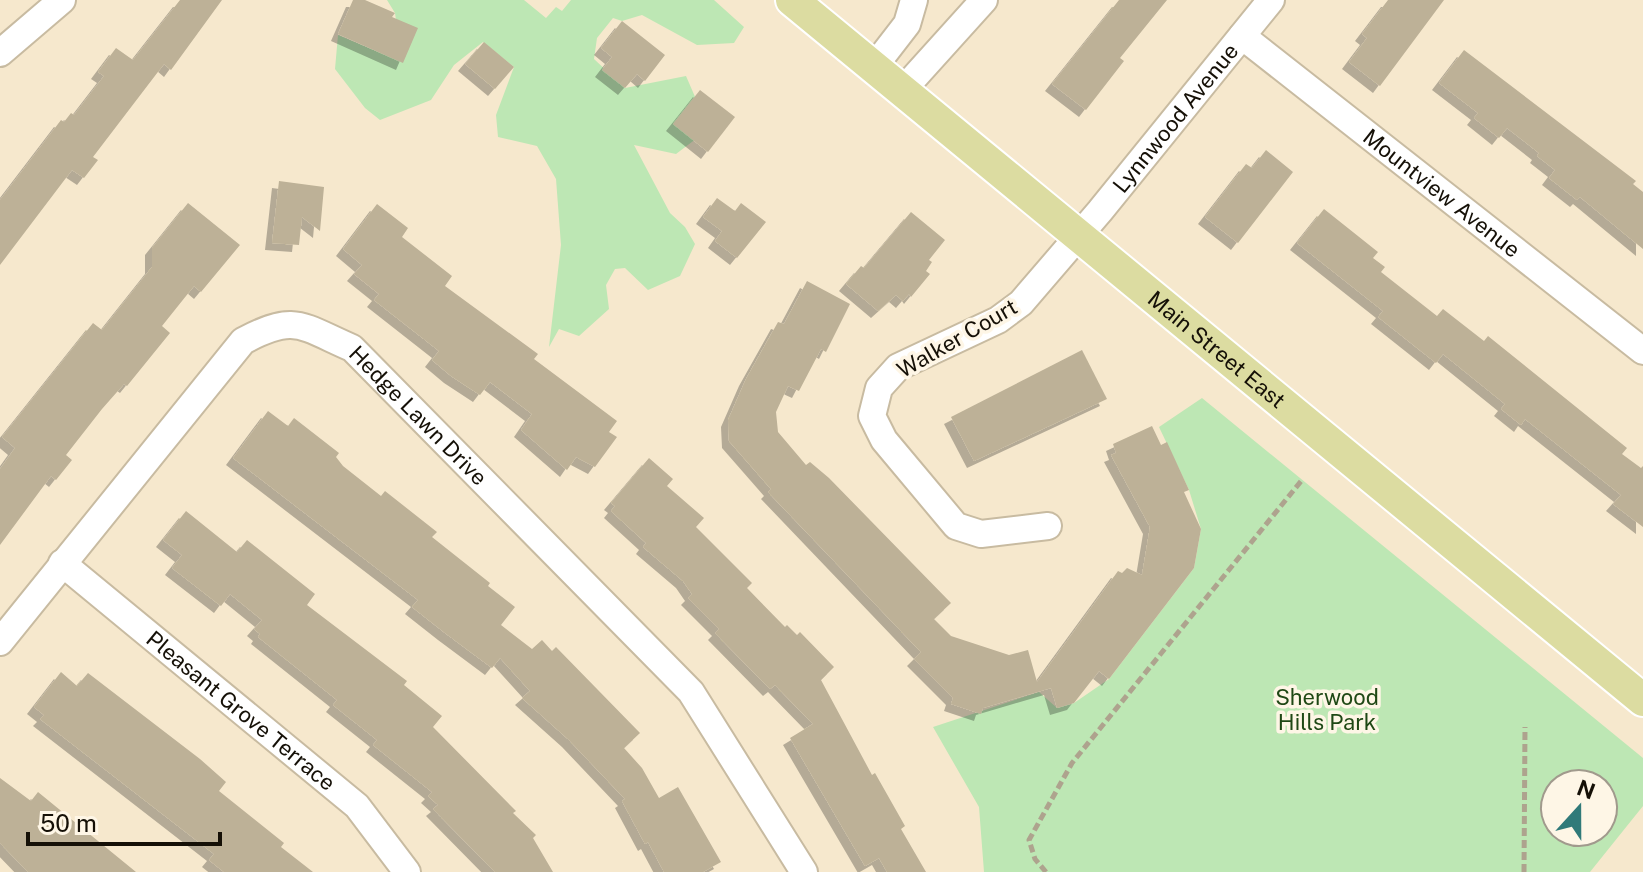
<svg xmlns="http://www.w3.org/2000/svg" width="1643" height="872" font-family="'Public Sans',sans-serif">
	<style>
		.green { fill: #bde7b4; fill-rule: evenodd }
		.building { fill: #bdb197; filter: url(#shadow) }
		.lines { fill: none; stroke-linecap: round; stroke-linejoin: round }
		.minor-casing { stroke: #c8bba1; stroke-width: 30 }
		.major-casing { stroke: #fff; stroke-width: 36 }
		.path { stroke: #aea38e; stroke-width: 5; stroke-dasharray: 8 4; stroke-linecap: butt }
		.minor { stroke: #fff; stroke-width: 26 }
		.major { stroke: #dcdca1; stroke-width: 32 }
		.labels { text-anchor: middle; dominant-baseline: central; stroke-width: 7; stroke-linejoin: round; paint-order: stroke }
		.street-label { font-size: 22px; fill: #151007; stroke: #fef6e6 }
		.park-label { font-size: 22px; fill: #1f4815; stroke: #fef6e6 }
	</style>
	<defs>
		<filter id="shadow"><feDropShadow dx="-7" dy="7" stdDeviation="0" flood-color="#0004"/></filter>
	</defs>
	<rect width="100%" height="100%" fill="#f6e8cd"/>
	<!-- green -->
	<g class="green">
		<polygon points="387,0 524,0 546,18 556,7 562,11 571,0 714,0 744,27 734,43 697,45 642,15 622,21 613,18 597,38 594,59 625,88 686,76 709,129 676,154 634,145 670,213 685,227 695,244 680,276 648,290 625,268 615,269 606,285 609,309 579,336 559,329 549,347 561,245 556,179 537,146 498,137 496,115 514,67 483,42 454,65 431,100 380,120 365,108 335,69 338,35 402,62 395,13"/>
		<path d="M 1202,398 L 1643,758 L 1643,806 L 1590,872 L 984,872 L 979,807 L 933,727 L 1039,692 L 1057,708 L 1074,703 L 1109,679 L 1194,568 L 1201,529 L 1189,490 L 1159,427 ZM 1555,784 L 1603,784 L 1603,832 L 1555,832 Z"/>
	</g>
	<!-- building -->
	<g class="building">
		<polygon points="180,0 222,0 171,70 164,64 93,157 98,160 84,178 72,170 0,265 0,200 61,120 64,122 71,113 74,115 104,76 98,72 116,48 133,60"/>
		<polygon points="353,0 365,0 395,13 392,17 418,28 403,63 338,34"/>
		<polygon points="1119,0 1167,0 1120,58 1124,61 1086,110 1052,84"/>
		<polygon points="1388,0 1444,0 1380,86 1349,62 1367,38 1362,34"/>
		<polygon points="622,21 665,55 645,81 637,74 625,88 602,70 612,57 601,48"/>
		<polygon points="484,42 514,67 495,89 465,64"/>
		<polygon points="1464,50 1636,181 1633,184 1643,192 1643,249 1580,197 1577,200 1549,178 1555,170 1537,156 1539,153 1507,128 1499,138 1474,118 1478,113 1439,83"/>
		<polygon points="700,90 735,117 708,152 673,124"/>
		<polygon points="1266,150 1293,172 1238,243 1205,217 1246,164 1252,168"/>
		<polygon points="279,181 324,187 320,231 302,217 299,245 272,243"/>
		<polygon points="717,198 735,211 741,203 766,222 737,258 715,241 722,231 703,217"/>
		<polygon points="188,203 240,245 201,292 194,286 162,326 170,333 127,386 124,384 102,409 66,455 72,460 56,480 51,476 0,545 0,469 15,448 2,437 93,323 102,330 152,267 152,248"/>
		<polygon points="377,204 408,228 402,237 452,276 445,286 538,354 534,359 617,421 609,432 617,437 595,467 576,457 567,470 521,430 532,414 490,382 480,395 451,376 432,360 439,351 374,300 379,294 354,274 362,265 343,249"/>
		<polygon points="1324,209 1378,252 1373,258 1385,267 1381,272 1437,316 1443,309 1484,341 1488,336 1627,448 1622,454 1641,468 1643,466 1643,527 1613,504 1621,495 1525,419 1521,425 1501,409 1505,404 1443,354 1436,363 1378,317 1383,311 1297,243"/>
		<polygon points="911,212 945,240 929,260 932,262 926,271 930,274 911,297 909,294 903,301 896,295 878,311 846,284 861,266 864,268"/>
		<polygon points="807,281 850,304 826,352 821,349 799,391 788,386 776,412 778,432 806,465 810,462 829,478 951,603 934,619 951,636 1009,655 1028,650 1037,682 1118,571 1122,573 1127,568 1142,575 1150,527 1111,455 1116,453 1113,444 1152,426 1161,445 1167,442 1189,490 1184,492 1201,529 1194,568 1109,679 1099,671 1074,703 1057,708 1051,688 983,708 981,714 951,704 953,698 914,659 921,652 768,492 771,489 729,441 728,420 746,379 778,322 784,324"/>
		<polygon points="1082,350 1107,399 974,461 951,417"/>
		<polygon points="268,411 288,426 294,418 339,453 336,457 343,466 381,496 385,491 437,532 432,537 490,583 488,586 515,607 501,625 532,649 542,640 552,651 556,647 640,733 624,748 642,768 659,798 678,787 721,862 703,872 664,872 648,842 645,844 622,801 625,799 569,740 522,698 530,691 500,658 492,668 445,633 412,607 418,600 233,458"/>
		<polygon points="649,458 673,479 667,486 704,518 696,527 752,583 747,588 785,627 787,625 797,635 800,632 834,667 821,680 872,775 875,773 905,826 901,829 926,872 887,872 879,858 865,866 790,738 813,724 775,685 770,689 715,633 719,629 688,598 692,594 683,581 643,547 646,543 611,511 615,506 611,503"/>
		<polygon points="186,511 237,552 247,540 315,594 307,605 407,681 404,685 442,716 433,727 516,811 513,813 536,835 533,838 553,872 495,872 433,809 438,805 428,796 432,792 373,745 377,740 333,705 337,700 258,637 260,634 254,629 262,620 230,594 221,606 172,568 182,555 163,540"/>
		<polygon points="61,672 77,686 88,673 200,759 226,782 219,791 284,843 281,847 313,872 224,872 209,860 214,854 40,719 44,715 34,707"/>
		<polygon points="0,778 31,801 38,792 136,872 28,872 0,843"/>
	</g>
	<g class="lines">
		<!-- minor casing -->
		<g class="minor-casing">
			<g id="minor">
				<path id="s1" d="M 1242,36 L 1643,351"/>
				<polyline points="0,53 62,0"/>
				<polyline points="873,68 907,24 914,0"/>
				<polyline points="901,92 984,0"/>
				<path id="s2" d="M 1048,526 L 981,534 L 956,526 L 884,440 L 872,416 L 879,388 L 898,367 L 998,320 L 1021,303 L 1100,211 L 1271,0"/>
				<path id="s3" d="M 62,563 L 357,806 L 407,872"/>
				<path id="s4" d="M 0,642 L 243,341 C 295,313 301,326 352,348 L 691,692 L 804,872"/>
			</g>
		</g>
		<!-- major casing -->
		<g class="major-casing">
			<g id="major">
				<path id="s5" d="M 792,0 L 1643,700"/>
			</g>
		</g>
		<!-- path -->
		<g class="path">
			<polyline points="1046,872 1035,859 1029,840 1072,763 1302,480"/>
			<polyline points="1524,872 1525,727"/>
		</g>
		<!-- minor -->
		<use href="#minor" class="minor"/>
		<!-- major -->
		<use href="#major" class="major"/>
	</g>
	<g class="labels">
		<!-- street labels -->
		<g class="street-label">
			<text stroke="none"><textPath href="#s2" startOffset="670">Lynnwood Avenue</textPath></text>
			<text stroke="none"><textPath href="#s1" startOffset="254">Mountview Avenue</textPath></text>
			<text transform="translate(957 338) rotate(-30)">Walker Court</text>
			<text stroke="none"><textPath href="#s5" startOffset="550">Main Street East</textPath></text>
			<text stroke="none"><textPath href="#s4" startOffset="598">Hedge Lawn Drive</textPath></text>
			<text stroke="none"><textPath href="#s3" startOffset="232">Pleasant Grove Terrace</textPath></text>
		</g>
		<!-- park labels -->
		<g class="park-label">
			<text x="1327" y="697">Sherwood<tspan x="1327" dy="25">Hills Park</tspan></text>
		</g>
	</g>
	<!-- north arrow -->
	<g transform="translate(1579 808) rotate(21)"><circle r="38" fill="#fef6e6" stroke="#a19a8d" stroke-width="2"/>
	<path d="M0-6L14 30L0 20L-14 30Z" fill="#307a79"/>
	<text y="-12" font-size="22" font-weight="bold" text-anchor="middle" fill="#151007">N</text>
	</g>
	<!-- scale -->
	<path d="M28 832v12h192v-12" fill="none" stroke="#151007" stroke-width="4"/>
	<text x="40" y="832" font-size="24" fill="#151007" stroke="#fef6e6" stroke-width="6" paint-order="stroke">50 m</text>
</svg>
